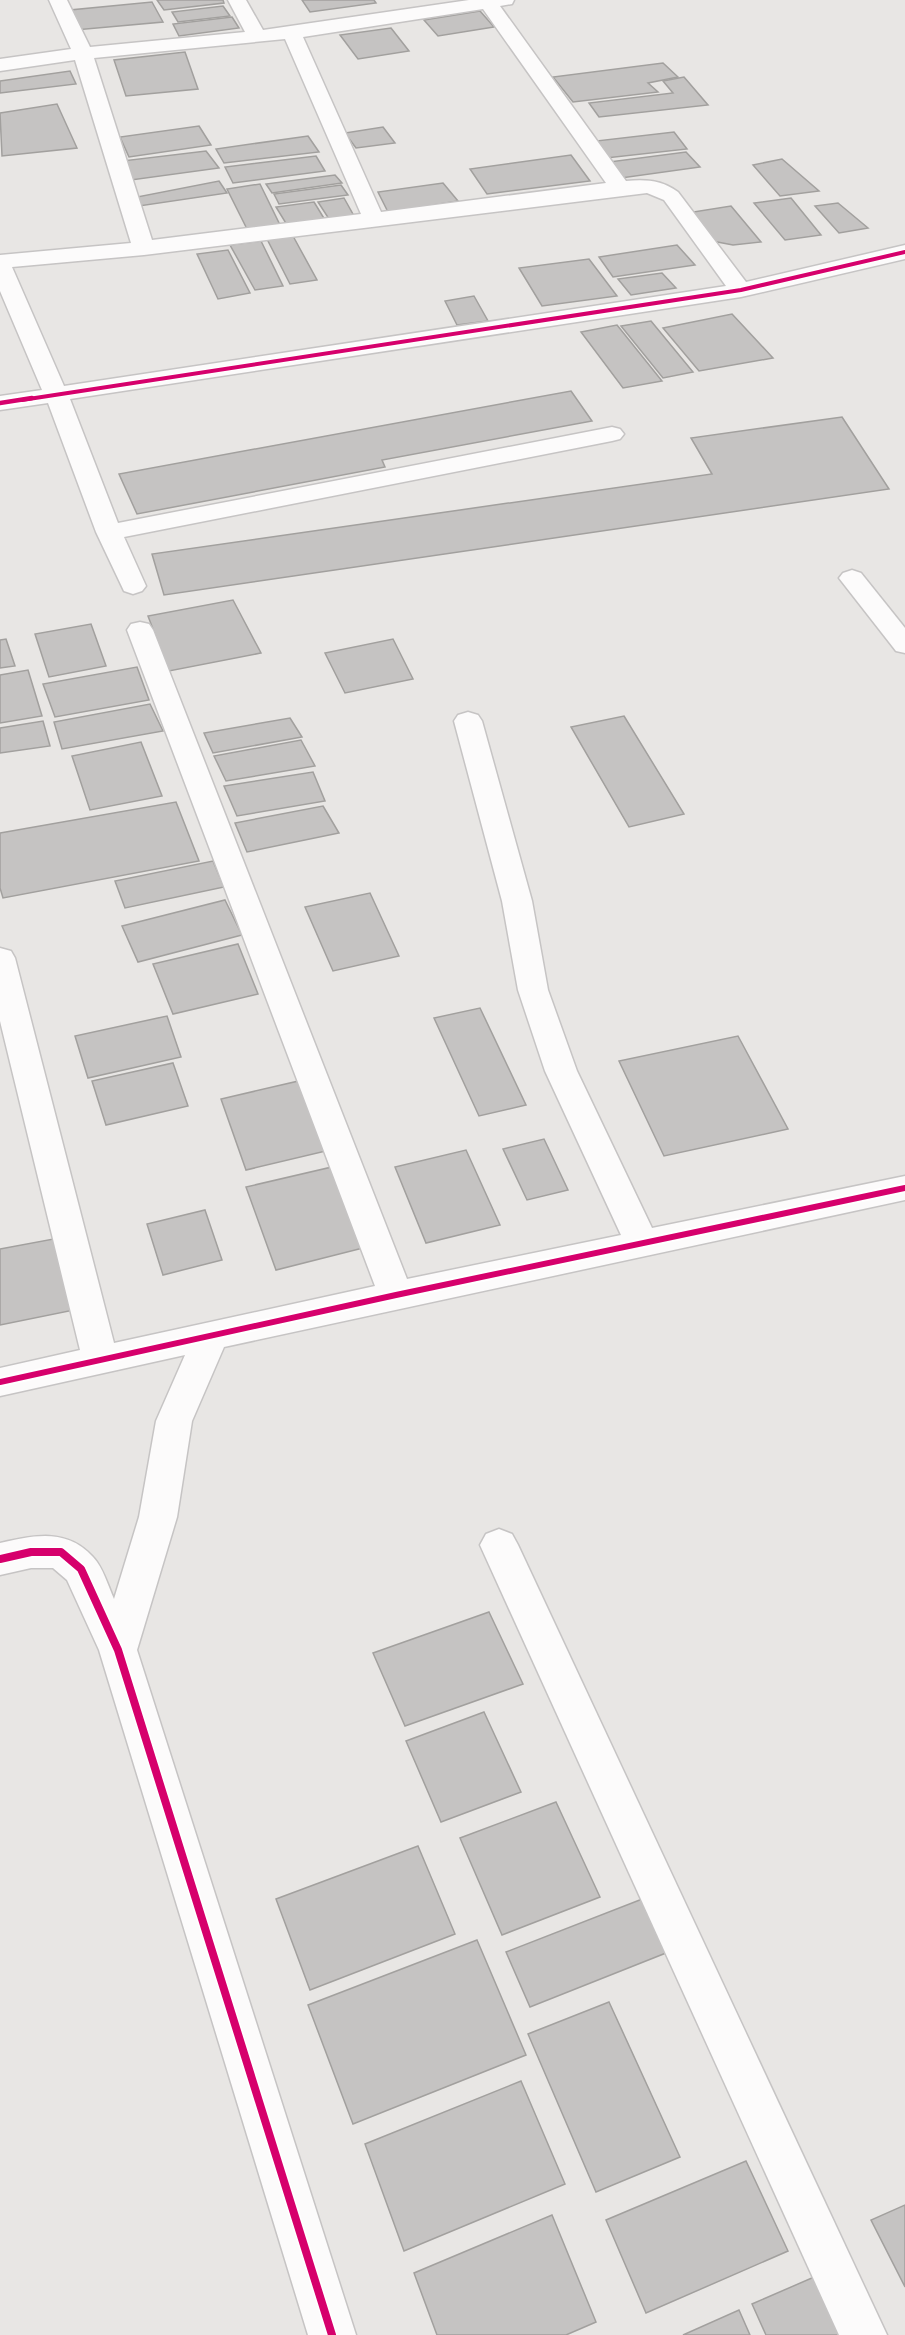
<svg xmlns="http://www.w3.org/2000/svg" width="905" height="2335" font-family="Inter,sans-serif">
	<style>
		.building { fill: #c5c3c2; stroke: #a2a09e; stroke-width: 1.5 }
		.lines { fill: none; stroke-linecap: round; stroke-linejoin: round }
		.minor-casing { stroke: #c6c4c4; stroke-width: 3 }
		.minor { fill: #fcfbfb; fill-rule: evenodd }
		.cycleway-far3-casing { stroke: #fff; stroke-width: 6 }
		.cycleway-far2-casing { stroke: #fff; stroke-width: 8 }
		.cycleway-far1-casing { stroke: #fff; stroke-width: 10 }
		.cycleway-casing { stroke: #fff; stroke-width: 11 }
		.cycleway-far3 { stroke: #d6006c; stroke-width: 4 }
		.cycleway-far2 { stroke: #d6006c; stroke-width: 4.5 }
		.cycleway-far1 { stroke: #d6006c; stroke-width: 6 }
		.cycleway { stroke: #d6006c; stroke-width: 8 }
	</style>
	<rect width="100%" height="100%" fill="#e8e6e4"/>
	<!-- building -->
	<g class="building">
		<polygon points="157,0 223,0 224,3 164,10"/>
		<polygon points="302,0 374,0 376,3 310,12"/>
		<polygon points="152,2 163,22 75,30 70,10"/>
		<polygon points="223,6 230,16 178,22 172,12"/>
		<polygon points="480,11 494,27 438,36 424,20"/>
		<polygon points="232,17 239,28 179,36 173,24"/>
		<polygon points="391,28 409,51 358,59 340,35"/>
		<polygon points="185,52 198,89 126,96 114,60"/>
		<polygon points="663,63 678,77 648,83 658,92 573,102 553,77"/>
		<polygon points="70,71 76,84 0,93 0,81"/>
		<polygon points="684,77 708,105 599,117 589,103 673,93 663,81"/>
		<polygon points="57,104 77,148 2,156 0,113"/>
		<polygon points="199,126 211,145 129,157 120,137"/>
		<polygon points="383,127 395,143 356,148 345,133"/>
		<polygon points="674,132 687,149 606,158 596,141"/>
		<polygon points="308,136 319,152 224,163 216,149"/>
		<polygon points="206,151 219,168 131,180 122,161"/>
		<polygon points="686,152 700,167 621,178 609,162"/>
		<polygon points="571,155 590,181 487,194 470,169"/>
		<polygon points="316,156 325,171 233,183 225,167"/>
		<polygon points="782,159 819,191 780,196 753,165"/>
		<polygon points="335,175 342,183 272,193 266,184"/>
		<polygon points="219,181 227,193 139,206 137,197"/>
		<polygon points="443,183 458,201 388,212 378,192"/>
		<polygon points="260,184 280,225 247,229 227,189"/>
		<polygon points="341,185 348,195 279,204 274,194"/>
		<polygon points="344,198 354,216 329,219 318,202"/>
		<polygon points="791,198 821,235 785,240 754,203"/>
		<polygon points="314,202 325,220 287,225 276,207"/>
		<polygon points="838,203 868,228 839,233 815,206"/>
		<polygon points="731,206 761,242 733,245 707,240 687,213"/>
		<polygon points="293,236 317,280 290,284 267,239"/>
		<polygon points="261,241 283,286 255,290 230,245"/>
		<polygon points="677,245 695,265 613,277 599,257"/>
		<polygon points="228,250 250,293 218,299 197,254"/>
		<polygon points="589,259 617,296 542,306 519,268"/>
		<polygon points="662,273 676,288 631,295 618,279"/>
		<polygon points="474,296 488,321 457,325 445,301"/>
		<polygon points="732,314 773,358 699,371 663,328"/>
		<polygon points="651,321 693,372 663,378 621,326"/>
		<polygon points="617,325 662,381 623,388 581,332"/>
		<polygon points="571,391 592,421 382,460 385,467 137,514 119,474"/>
		<polygon points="842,417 889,489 164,595 152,554 712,474 691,438"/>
		<polygon points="233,600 261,653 169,671 148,616"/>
		<polygon points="91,624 106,666 49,677 35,634"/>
		<polygon points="6,639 15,666 0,668 0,640"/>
		<polygon points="393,639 413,679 345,693 325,653"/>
		<polygon points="137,667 149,700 55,717 43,684"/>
		<polygon points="28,670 42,716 0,723 0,675"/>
		<polygon points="150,704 163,731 62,749 54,722"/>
		<polygon points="624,716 684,814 629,827 571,727"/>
		<polygon points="290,718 302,737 213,753 204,733"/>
		<polygon points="43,721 50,746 0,753 0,728"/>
		<polygon points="301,740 315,766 226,781 214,756"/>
		<polygon points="141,742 162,796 90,810 72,756"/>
		<polygon points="313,772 325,801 237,816 224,786"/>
		<polygon points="176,802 199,861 3,898 0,888 0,833"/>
		<polygon points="323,806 339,833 247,852 235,823"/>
		<polygon points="213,861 224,887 125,908 115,881"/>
		<polygon points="370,893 399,956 333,971 305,907"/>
		<polygon points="225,900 242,935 138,962 122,926"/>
		<polygon points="238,944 258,994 173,1014 153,964"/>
		<polygon points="480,1008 526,1105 479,1116 434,1018"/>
		<polygon points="167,1016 181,1057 88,1078 75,1036"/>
		<polygon points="738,1036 788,1129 664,1156 619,1061"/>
		<polygon points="173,1063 188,1106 106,1125 92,1081"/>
		<polygon points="303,1080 330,1150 246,1170 221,1099"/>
		<polygon points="544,1139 568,1190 527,1200 503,1149"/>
		<polygon points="466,1150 500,1225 426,1243 395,1167"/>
		<polygon points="332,1167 363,1248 276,1270 246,1187"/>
		<polygon points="205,1210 222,1260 163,1275 147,1224"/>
		<polygon points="64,1237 79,1309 0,1325 0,1249"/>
		<polygon points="489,1612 523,1684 405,1726 373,1653"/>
		<polygon points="484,1712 521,1792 441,1822 406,1741"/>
		<polygon points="556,1802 600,1897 502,1935 460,1838"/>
		<polygon points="418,1846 455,1934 310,1990 276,1899"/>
		<polygon points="650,1896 676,1949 530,2007 506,1952"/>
		<polygon points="477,1940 526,2055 353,2124 308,2005"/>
		<polygon points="609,2002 680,2157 596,2192 528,2034"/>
		<polygon points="521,2081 565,2184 404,2251 365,2144"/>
		<polygon points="746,2161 788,2251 646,2313 606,2220"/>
		<polygon points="905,2205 905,2287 871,2220"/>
		<polygon points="552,2215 596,2322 566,2335 437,2335 414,2273"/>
		<polygon points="821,2274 850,2335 766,2335 752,2304"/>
		<polygon points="739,2310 750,2335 683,2335"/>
	</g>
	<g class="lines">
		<!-- minor casing -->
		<g class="minor-casing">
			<g id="minor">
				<path d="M 49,0 L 67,0 L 90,47 L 245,32 L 228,0 L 246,0 L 263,30 L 469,0 L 514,0 L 512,4 L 500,6 L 626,181 C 645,179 662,180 678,192 L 746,282 L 905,245 L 905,259 L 741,297 L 70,399 L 118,523 L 612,427 L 620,429 L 624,434 L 620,439 L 612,441 L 124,537 L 146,586 L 142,591 L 133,594 L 124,591 L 96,532 L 48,403 L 0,410 L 0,396 L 42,390 L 0,291 L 0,255 L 131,243 L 75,60 L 0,71 L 0,59 L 71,49 ZM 483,9 L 606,183 L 381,212 L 303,37 ZM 285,39 L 361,214 L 152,240 L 94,58 ZM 647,193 L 664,200 L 726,286 L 64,386 L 12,267 L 144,255 Z"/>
				<polygon points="852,570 861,573 905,628 905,653 896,651 839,578 843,573"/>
				<path d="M 140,622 L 149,624 L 153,630 L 407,1279 L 621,1235 L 545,1071 L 518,990 L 502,901 L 454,721 L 458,715 L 468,712 L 478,715 L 482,721 L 532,901 L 548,990 L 577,1071 L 652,1228 L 905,1176 L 905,1200 L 224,1347 L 192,1421 L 177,1517 L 137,1650 L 356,2335 L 308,2335 L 99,1650 L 67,1580 L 53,1568 L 31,1568 L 0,1575 L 0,1543 C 34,1535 67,1528 93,1557 C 103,1567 108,1586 114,1599 L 139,1517 L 156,1421 L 185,1355 L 0,1396 L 0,1368 L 80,1350 L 0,1021 L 0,948 L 11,951 L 15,958 L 114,1343 L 375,1286 L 127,630 L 131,624 Z"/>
				<polygon points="499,1529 512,1534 518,1545 887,2335 839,2335 480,1545 486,1534"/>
			</g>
		</g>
		<!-- minor -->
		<use href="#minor" class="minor"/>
		<!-- cycleway-far3 casing -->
		<g class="cycleway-far3-casing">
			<polyline id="cycleway-far3" points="22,400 741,290 905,252"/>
		</g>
		<!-- cycleway-far2 casing -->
		<g class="cycleway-far2-casing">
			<polyline id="cycleway-far2" points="0,403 32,398"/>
		</g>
		<!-- cycleway-far1 casing -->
		<g class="cycleway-far1-casing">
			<polyline id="cycleway-far1" points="0,1382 396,1295 905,1188"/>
		</g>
		<!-- cycleway casing -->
		<g class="cycleway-casing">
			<polyline id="cycleway" points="0,1559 31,1552 61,1552 81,1569 118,1650 332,2335"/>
		</g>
		<!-- cycleway-far3 -->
		<use href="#cycleway-far3" class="cycleway-far3"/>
		<!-- cycleway-far2 -->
		<use href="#cycleway-far2" class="cycleway-far2"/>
		<!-- cycleway-far1 -->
		<use href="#cycleway-far1" class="cycleway-far1"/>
		<!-- cycleway -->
		<use href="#cycleway" class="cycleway"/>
	</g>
</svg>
